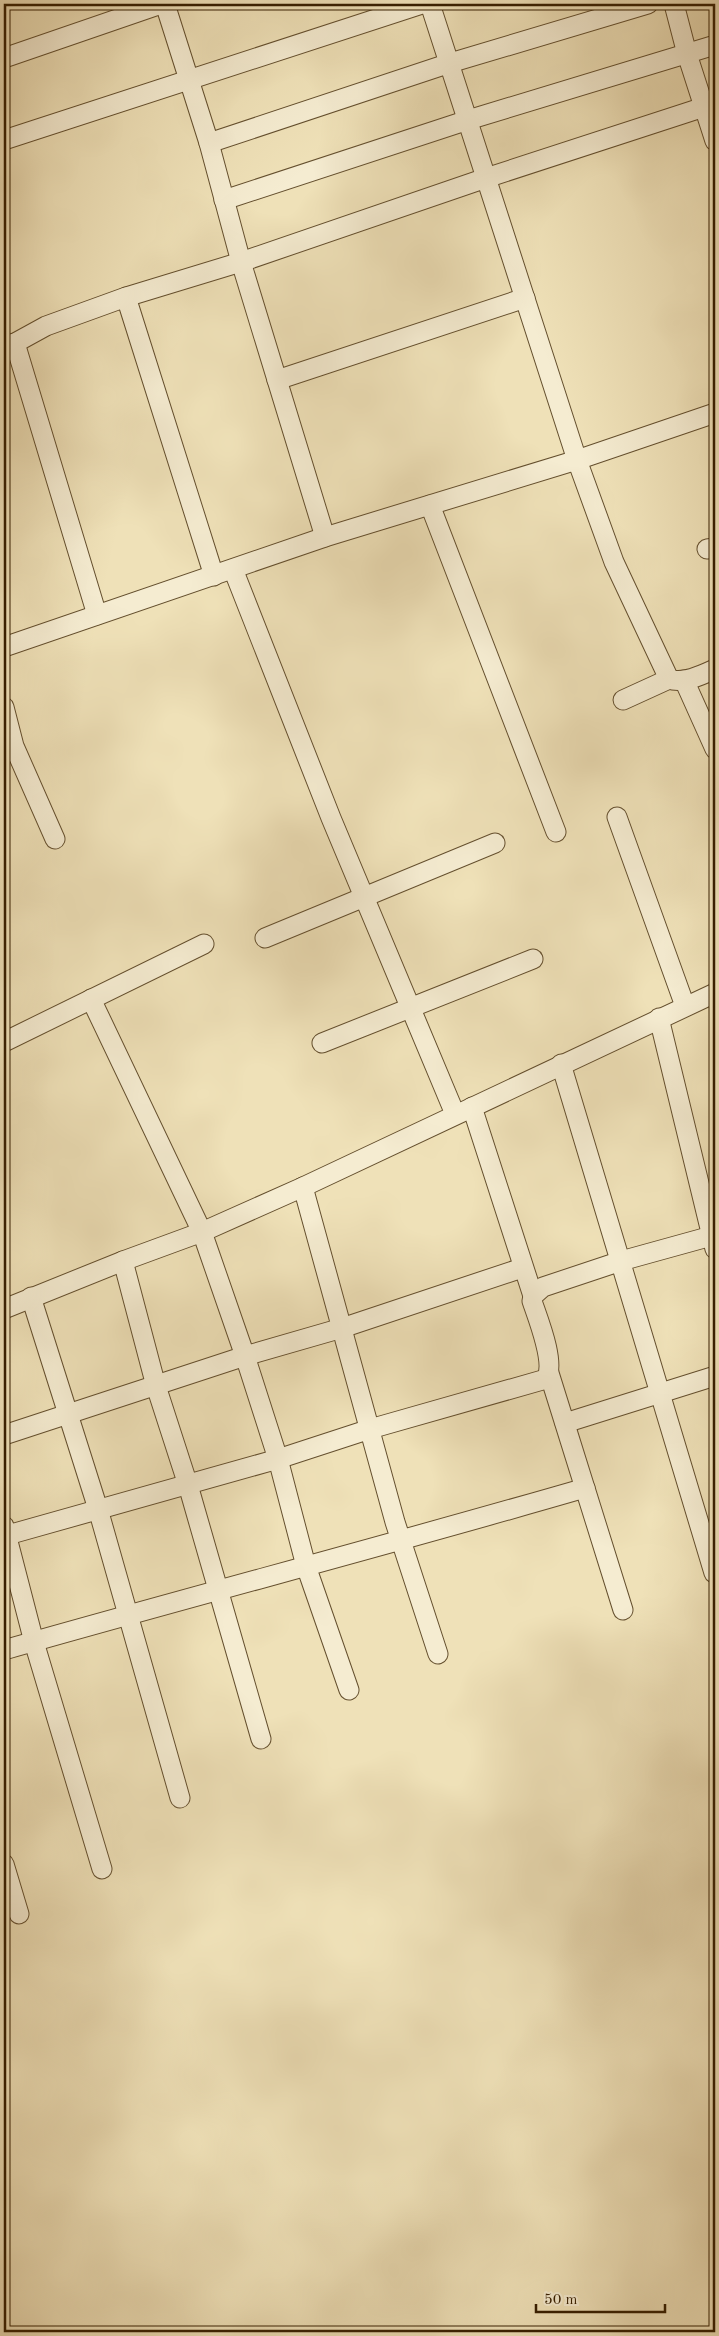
<svg xmlns="http://www.w3.org/2000/svg" width="719" height="2336" font-family="'Old Standard TT',serif">
	<style>
		.lines { fill: none; stroke-linecap: round; stroke-linejoin: round }
		.minor-casing { stroke: #644f2e; stroke-width: 21 }
		.minor { stroke: #f5ecd1; stroke-width: 19 }
	</style>
	<rect width="100%" height="100%" fill="#efe1b8"/>
	<filter id="stains"><feTurbulence type="fractalNoise" baseFrequency=".004" numOctaves="4"/><feColorMatrix values="0 0 0 0 .2 0 0 0 0 .09 0 0 0 0 .02 0 0 0 .5 -.17"/></filter>
	<radialGradient id="worn" r=".72"><stop offset=".6" stop-color="#630" stop-opacity="0"/><stop offset="1" stop-color="#630" stop-opacity=".3"/></radialGradient>
	<g class="lines">
		<!-- minor casing -->
		<g class="minor-casing">
			<g id="minor">
				<polyline points="165,4 209,143 241,262 325,537"/>
				<path d="M 430,4 L 577,460 L 614,562 L 669,679 C 683,684 702,675 715,669"/>
				<polyline points="674,4 687,54 715,141"/>
				<polyline points="4,58 161,4"/>
				<polyline points="4,140 422,4"/>
				<polyline points="209,143 450,63 648,4"/>
				<polyline points="224,200 468,120 715,45"/>
				<polyline points="126,297 214,576"/>
				<polyline points="15,343 97,615"/>
				<polyline points="4,346 15,343 46,326 126,297 241,262 486,178 704,107"/>
				<polyline points="277,380 525,298"/>
				<polyline points="430,505 556,832"/>
				<polyline points="707,549 715,548"/>
				<polyline points="233,569 331,818 455,1114"/>
				<polyline points="4,647 325,537 577,460 715,413"/>
				<polyline points="684,680 715,749"/>
				<polyline points="623,700 669,679"/>
				<polyline points="4,707 14,746 55,839"/>
				<polyline points="617,817 685,1006"/>
				<polyline points="265,938 495,843"/>
				<polyline points="91,999 202,1232 245,1356 278,1459 306,1566 349,1690"/>
				<polyline points="659,1018 715,1249"/>
				<polyline points="4,1042 204,944"/>
				<polyline points="322,1043 533,959"/>
				<polyline points="561,1064 714,1573"/>
				<polyline points="472,1107 533,1296"/>
				<polyline points="303,1187 395,1522 438,1654"/>
				<polyline points="123,1261 156,1386 188,1485 261,1739"/>
				<polyline points="31,1297 98,1509 180,1798"/>
				<polyline points="4,1309 123,1261 202,1232 303,1187 715,993"/>
				<polyline points="549,1373 623,1610"/>
				<polyline points="565,1423 715,1376"/>
				<polyline points="4,1435 245,1356 342,1328 522,1268"/>
				<polyline points="4,1526 34,1642 102,1869"/>
				<path d="M 4,1536 L 278,1459 L 370,1429 L 546,1379 C 556,1363 538,1319 532,1301 L 533,1296 L 543,1287 L 621,1261 L 715,1235"/>
				<path d="M 4,1650 C 197,1595 392,1544 585,1488"/>
				<polyline points="4,1864 19,1914"/>
			</g>
		</g>
		<!-- minor -->
		<use href="#minor" class="minor"/>
	</g>
	<!-- margin -->
	<rect width="719" height="2336" fill="none" stroke="#efe1b8" stroke-width="20"/>
	<rect x="5" y="5" width="709" height="2326" fill="none" stroke="#361e00" stroke-width="2.5"/>
	<rect x="10" y="10" width="699" height="2316" fill="none" stroke="#361e00"/>
	<!-- scale -->
	<path d="M536 2304v8h129v-8" fill="none" stroke="#361e00" stroke-width="2.5"/>
	<text x="544" y="2304" font-size="15" fill="#361e00" stroke="#f5ecd1" stroke-width="4" paint-order="stroke">50 m</text>
	<rect width="100%" height="100%" filter="url(#stains)"/>
	<rect width="100%" height="100%" fill="url(#worn)"/>
</svg>
